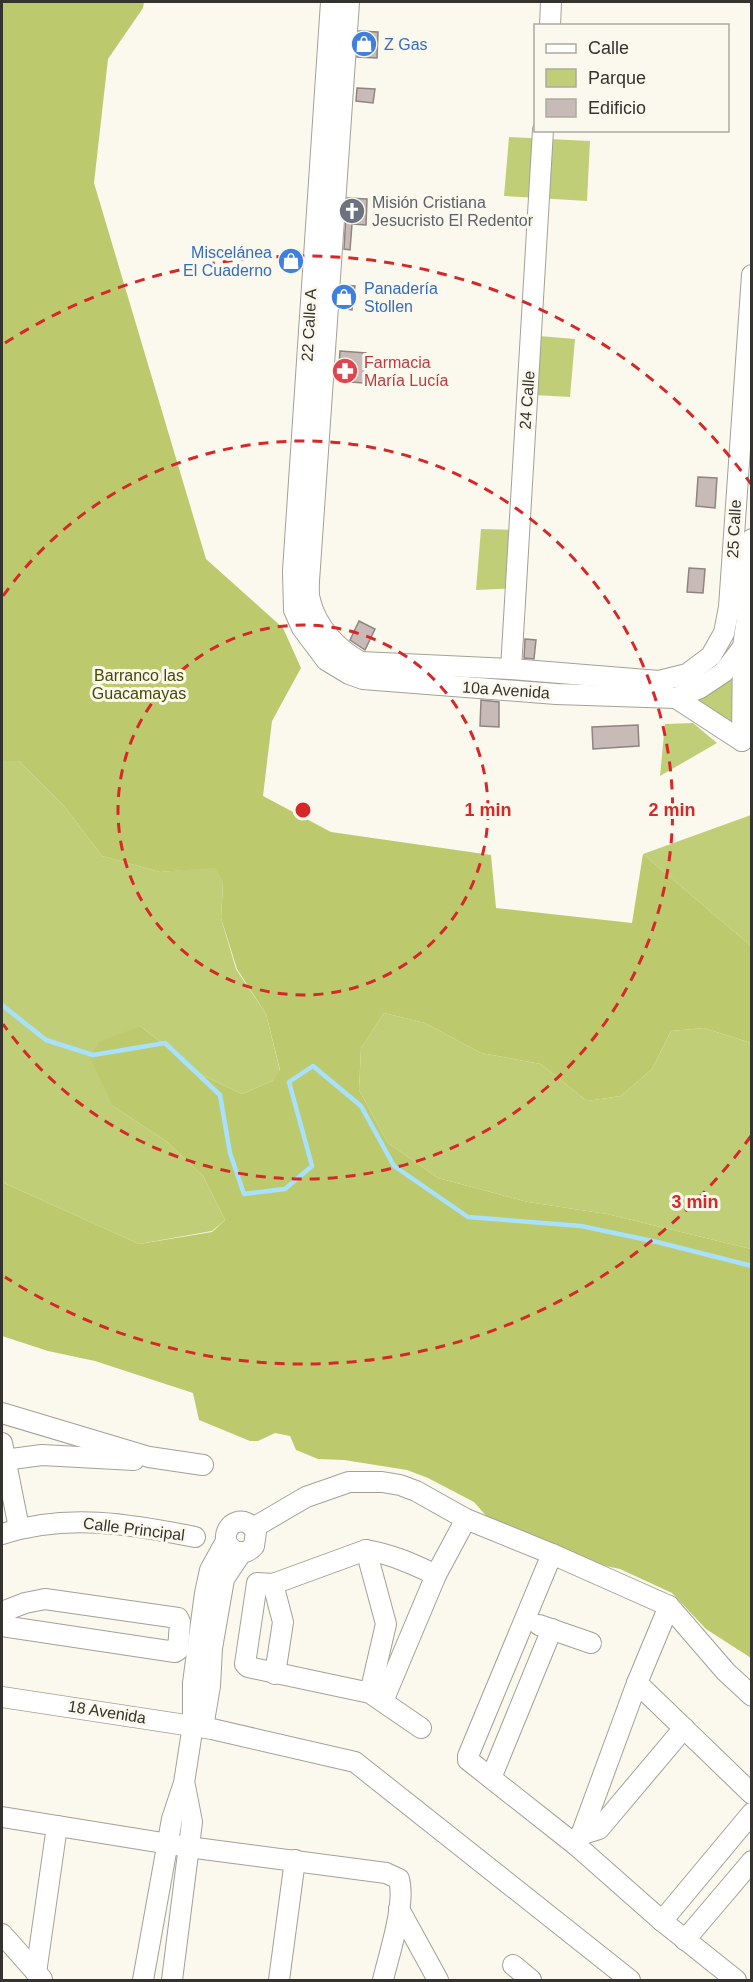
<svg xmlns="http://www.w3.org/2000/svg" width="753" height="1982" font-family="Helvetica,sans-serif">
	<style>
		.green { fill: #c1ce78 }
		.forest { fill: #bcca6d }
		.lines { fill: none; stroke-linecap: round; stroke-linejoin: round }
		.stream { stroke: #a7e1fe; stroke-width: 4.5 }
		.building { fill: #c7bab7; stroke: #908481; stroke-width: 1.5 }
		.minor-casing { stroke: #a3a197; stroke-width: 22 }
		.minor { stroke: #fff; stroke-width: 20 }
		.ring { fill: none; stroke: #d62828; stroke-width: 3; stroke-dasharray: 10 8 }
		.labels { text-anchor: middle; dominant-baseline: central; stroke-width: 6; stroke-linejoin: round; paint-order: stroke }
		.shop-label { font-size: 16px; fill: #366cbe; stroke: #fbf9ed; text-anchor: start }
		.worship-label { font-size: 16px; fill: #5b616d; stroke: #fbf9ed; text-anchor: start }
		.street-label { font-size: 16px; fill: #34332f; stroke: #fbf9ed }
		.health-label { font-size: 16px; fill: #be3a42; stroke: #fbf9ed; text-anchor: start }
		.park-label { font-size: 16px; fill: #444b00; stroke: #fbf9ed }
		.centre { fill: #d62828; stroke: #fbf9ed; stroke-width: 3 }
		.ring-label { font-size: 18px; text-anchor: middle; font-weight: bold; fill: #d62828; stroke: #fbf9ed; stroke-width: 6; stroke-linejoin: round; paint-order: stroke }
	</style>
	<rect width="100%" height="100%" fill="#fbf9ed"/>
	<!-- green -->
	<g class="green">
		<polygon points="509,137 590,141 587,201 504,196"/>
		<polygon points="539,336 575,339 570,397 534,395"/>
		<polygon points="481,529 520,530 518,588 476,590"/>
		<polygon points="736,665 736,732 689,698"/>
		<polygon points="693,723 717,743 660,776 665,724"/>
		<polygon points="2,761 19,761 64,806 102,856 160,872 215,867 223,883 221,918 236,969 266,1014 280,1071 272,1081 242,1094 204,1076 140,1026 113,1106 166,1141 203,1176 225,1220 212,1231 139,1244 2,1182"/>
		<polygon points="751,815 751,946 643,854"/>
		<polygon points="384,1013 425,1023 481,1053 541,1064 587,1101 621,1096 652,1069 671,1031 704,1028 751,1043 751,1249 607,1214 528,1202 438,1178 388,1143 359,1090 361,1048"/>
	</g>
	<!-- forest -->
	<polygon class="forest" points="2,2 144,2 143,8 108,59 94,183 206,559 283,628 301,668 272,721 263,796 331,832 491,855 496,908 632,923 643,854 751,946 751,1043 704,1028 671,1031 652,1069 621,1096 587,1101 541,1064 481,1053 425,1023 384,1013 361,1048 359,1090 388,1143 438,1178 528,1202 607,1214 751,1249 751,1658 706,1629 672,1593 620,1569 587,1562 502,1534 474,1502 428,1478 407,1470 344,1460 318,1459 296,1450 290,1436 275,1433 258,1441 250,1441 199,1420 193,1393 95,1361 48,1351 2,1336 2,1182 139,1244 212,1232 225,1220 203,1176 166,1141 113,1106 90,1058 99,1042 140,1026 204,1076 242,1094 272,1081 280,1070 266,1014 237,969 221,918 223,883 215,868 160,872 102,856 64,806 19,761 2,761"/>
	<g class="lines">
		<!-- stream -->
		<polyline class="stream" points="2,1005 46,1040 93,1055 165,1043 220,1095 230,1153 244,1194 285,1189 312,1166 289,1082 313,1066 361,1106 394,1166 468,1217 581,1226 657,1242 752,1266"/>
	</g>
	<!-- building -->
	<g class="building">
		<polygon points="359,31 378,32 377,58 357,57"/>
		<polygon points="357,88 375,89 373,103 356,101"/>
		<polygon points="347,198 367,199 366,225 352,224 350,250 344,249"/>
		<polygon points="342,285 355,286 352,310 340,308"/>
		<polygon points="340,351 366,353 363,383 338,381"/>
		<polygon points="698,477 717,478 715,508 696,506"/>
		<polygon points="689,568 705,569 703,593 687,592"/>
		<polygon points="359,621 375,629 365,650 350,640"/>
		<polygon points="525,639 536,640 534,659 524,658"/>
		<polygon points="481,700 499,702 499,727 480,726"/>
		<polygon points="638,725 639,746 593,749 592,727"/>
	</g>
	<g class="lines">
		<!-- minor casing -->
		<g class="minor-casing">
			<g id="minor">
				<polyline points="331,2 293,571 294,610 302,628 326,660 349,674 363,679 556,694 676,698 700,688 724,672 743,647 748,610 752,539"/>
				<path d="M 349,2 L 309,581 C 309,587 308,594 310,600 C 316,627 338,650 361,662 L 511,669 L 659,681 L 687,674 L 711,656 L 724,633 L 729,607 L 752,275"/>
				<polyline points="550,26 551,2"/>
				<polyline points="511,669 543,130"/>
				<polyline points="676,698 742,741"/>
				<polyline points="742,741 743,647"/>
				<polyline points="2,1413 149,1457 203,1465"/>
				<polyline points="2,1443 19,1528"/>
				<polyline points="4,1460 42,1455 134,1460"/>
				<polyline points="253,1528 306,1497 349,1482 382,1482 400,1485 416,1491 466,1519 552,1554 669,1606 726,1672 752,1696"/>
				<path d="M 2,1534 C 67,1513 130,1524 195,1537"/>
				<polyline points="366,1550 386,1624 370,1693"/>
				<polyline points="552,1554 468,1756 468,1760 577,1846 662,1921 736,1980"/>
				<polyline points="273,1584 283,1622 275,1674"/>
				<polyline points="2,1612 25,1603 45,1599 178,1618 180,1622 178,1650 175,1652 2,1626"/>
				<polyline points="539,1625 591,1643"/>
				<polyline points="637,1683 752,1794"/>
				<polyline points="2,1697 212,1729 355,1762 630,1980"/>
				<polyline points="383,1701 436,1575 466,1519"/>
				<polyline points="203,1727 210,1686 212,1648 224,1579 242,1552"/>
				<path d="M 421,1728 L 370,1693 L 248,1667 L 245,1664 L 257,1583 L 273,1584 L 366,1550 C 391,1554 413,1564 436,1575"/>
				<polyline points="491,1778 552,1629"/>
				<path d="M 2,1817 L 188,1847 L 386,1873 L 399,1879 C 406,1904 389,1954 383,1980"/>
				<polyline points="580,1835 599,1829 684,1728"/>
				<polyline points="577,1846 637,1683 669,1606"/>
				<polyline points="399,1909 438,1980"/>
				<polyline points="662,1921 752,1813"/>
				<polyline points="2,1934 42,1979"/>
				<polyline points="685,1940 752,1861"/>
				<polyline points="513,1965 531,1980"/>
				<polyline points="36,1973 57,1826"/>
				<path d="M 143,1980 L 172,1819 L 184,1783 L 193,1725 L 193,1683 L 205,1593 L 210,1570 L 226,1541 C 224,1521 246,1514 256,1532 L 254,1546 C 245,1556 232,1554 226,1541"/>
				<polyline points="172,1980 192,1822 185,1786"/>
				<polyline points="279,1980 295,1860"/>
			</g>
		</g>
		<!-- minor -->
		<use href="#minor" class="minor"/>
	</g>
	<!-- distance rings -->
	<g class="ring">
		<circle cx="303" cy="810" r="185"/>
		<path d="M3 596A369 369 0 1 1 3 1024"/>
		<path d="M751 1136A554 554 0 0 1 5 1277M5 343A554 554 0 0 1 751 484"/>
	</g>
	<!-- icons -->
	<defs>
		<g id="shop-disc" transform="scale(1.35)"><circle r="9.5" fill="#3f7fe0" stroke="#fbf9ed"/><path d="M-5-2.5h2.3a2.7 3.5 0 0 1 5.4 0H5L5.5 6h-11ZM-1.5-2.5h3a1.5 2.3 0 0 0-3 0Z" fill="#fff"/></g>
		<g id="church-disc" transform="scale(1.35)"><circle r="9.5" fill="#6b7280" stroke="#fbf9ed"/><path d="M-1.2-6h2.4v3.5h3.3v2.4h-3.3V6h-2.4V-.1h-3.3v-2.4h3.3Z" fill="#fff"/></g>
		<g id="pharmacy-disc" transform="scale(1.35)"><circle r="9.5" fill="#e0444e" stroke="#fbf9ed"/><path d="M-2-6h4v4h4v4h-4v4h-4v-4h-4v-4h4Z" fill="#fff"/></g>
	</defs>
	<g fill-rule="evenodd">
		<use href="#shop-disc" x="364" y="44"/>
		<use href="#church-disc" x="352" y="211"/>
		<use href="#shop-disc" x="291" y="261"/>
		<use href="#shop-disc" x="344" y="297"/>
		<use href="#pharmacy-disc" x="345" y="371"/>
	</g>
	<g class="labels">
		<!-- shop labels -->
		<g class="shop-label">
			<text x="384" y="44">Z Gas</text>
			<text x="272" y="252" text-anchor="end">Miscelánea<tspan x="272" dy="18">El Cuaderno</tspan></text>
			<text x="364" y="288">Panadería<tspan x="364" dy="18">Stollen</tspan></text>
		</g>
		<!-- worship labels -->
		<g class="worship-label">
			<text x="372" y="202">Misión Cristiana<tspan x="372" dy="18">Jesucristo El Redentor</tspan></text>
		</g>
		<!-- street labels -->
		<g class="street-label">
			<text transform="translate(309 325) rotate(-87)">22 Calle A</text>
			<text transform="translate(527 400) rotate(-86)">24 Calle</text>
			<text transform="translate(734 529) rotate(-87)">25 Calle</text>
			<text transform="translate(506 690) rotate(4)">10a Avenida</text>
			<text transform="translate(134 1529) rotate(7)">Calle Principal</text>
			<text transform="translate(107 1712) rotate(9)">18 Avenida</text>
		</g>
		<!-- health labels -->
		<g class="health-label">
			<text x="364" y="362">Farmacia<tspan x="364" dy="18">María Lucía</tspan></text>
		</g>
		<!-- park labels -->
		<g class="park-label">
			<text x="139" y="675">Barranco las<tspan x="139" dy="18">Guacamayas</tspan></text>
		</g>
	</g>
	<circle cx="303" cy="810" r="9" class="centre"/>
	<g class="ring-label">
		<text x="488" y="816">1 min</text>
		<text x="672" y="816">2 min</text>
		<text x="695" y="1208">3 min</text>
	</g>
	<!-- border -->
	<rect width="753" height="1982" fill="none" stroke="#34332f" stroke-width="6"/>
	<!-- legend -->
	<rect x="534" y="24" width="195" height="108" fill="#fbf9ed" stroke="#abaaa1" stroke-width="1.5"/>
	<rect x="546" y="44" width="30" height="9" fill="#ffffff" stroke="#abaaa1" stroke-width="1.5"/>
	<text x="588" y="54" font-size="18" fill="#34332f">Calle</text>
	<rect x="546" y="69" width="30" height="18" fill="#c1ce78" stroke="#abaaa1" stroke-width="1.5"/>
	<text x="588" y="84" font-size="18" fill="#34332f">Parque</text>
	<rect x="546" y="99" width="30" height="18" fill="#c7bab7" stroke="#abaaa1" stroke-width="1.5"/>
	<text x="588" y="114" font-size="18" fill="#34332f">Edificio</text>
</svg>
